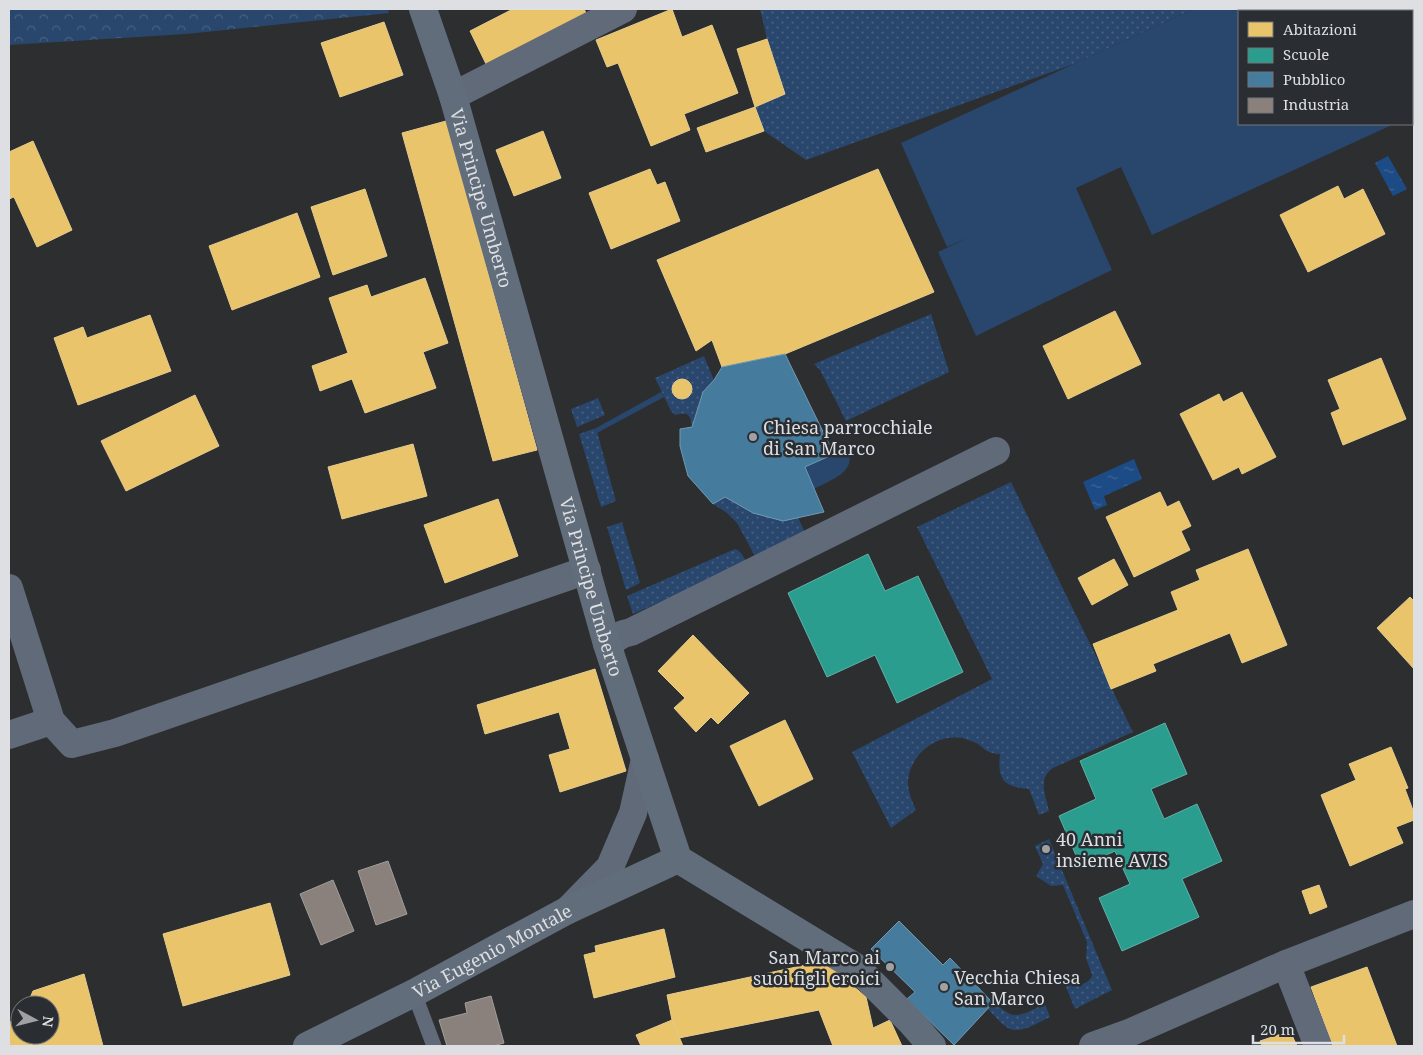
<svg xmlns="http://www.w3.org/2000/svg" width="1423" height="1055" font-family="'Noto Serif',serif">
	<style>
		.grass { fill: url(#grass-dots) }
		.forest { fill: url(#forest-crowns) }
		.garden { fill: #29466d }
		.water { fill: url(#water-ripples) }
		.homes { fill: #e9c46a; stroke: #e5cc8e }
		.schools { fill: #2a9d8f; stroke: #60b1a8 }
		.public { fill: #457b9d; stroke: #7399b2 }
		.industry { fill: #8a817c; stroke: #a39d9b }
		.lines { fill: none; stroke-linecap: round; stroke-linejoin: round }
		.lane { stroke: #606a78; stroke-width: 15 }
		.street { stroke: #606a78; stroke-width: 28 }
		.secondary { stroke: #626d7b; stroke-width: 28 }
		.poi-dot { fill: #9fa1a4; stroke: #2a2e32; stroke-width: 2 }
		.labels { text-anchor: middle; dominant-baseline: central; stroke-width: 5; stroke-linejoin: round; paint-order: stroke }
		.street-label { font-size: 18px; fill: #dddfe2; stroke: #2a2e32 }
		.poi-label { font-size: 18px; fill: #dddfe2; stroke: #2a2e32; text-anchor: start }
	</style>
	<defs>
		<pattern id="grass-dots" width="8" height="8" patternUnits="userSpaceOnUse" patternTransform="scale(1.25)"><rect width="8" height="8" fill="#29466d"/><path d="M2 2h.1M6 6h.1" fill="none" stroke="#486082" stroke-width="1.8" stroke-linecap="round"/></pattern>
		<pattern id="forest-crowns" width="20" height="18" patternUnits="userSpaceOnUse" patternTransform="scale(1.25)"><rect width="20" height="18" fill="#29466d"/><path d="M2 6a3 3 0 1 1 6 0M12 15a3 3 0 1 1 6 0" fill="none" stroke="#486082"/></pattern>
		<pattern id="water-ripples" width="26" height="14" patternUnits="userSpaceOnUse" patternTransform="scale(1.25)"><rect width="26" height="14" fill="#1d4b86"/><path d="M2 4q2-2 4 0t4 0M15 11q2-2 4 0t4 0" fill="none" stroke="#3d6497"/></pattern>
	</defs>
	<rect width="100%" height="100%" fill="#2c2e30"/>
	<!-- grass -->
	<g class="grass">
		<polygon points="760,9 1194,9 1074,64 806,160 764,131 755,107 785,94 767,39"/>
		<polygon points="931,314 949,372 846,421 820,370 814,364"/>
		<path d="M 704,356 L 714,380 L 703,392 L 692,427 C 690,414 689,412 675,415 L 671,411 L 655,378 Z"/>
		<polygon points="598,398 605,415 577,427 571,409"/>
		<polygon points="596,428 616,501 601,507 579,434"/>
		<path d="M 1011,482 L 1133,732 L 1053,768 C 1037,779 1046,795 1049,811 L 1039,815 L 1029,789 C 1004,787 997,780 1000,754 C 996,754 992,753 989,752 C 984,750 981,745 976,743 C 972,741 966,739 962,738 C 935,734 910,755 908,781 C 908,792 912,801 916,810 L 891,828 L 852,752 L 992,679 L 917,527 Z"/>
		<polygon points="725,497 753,513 798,517 806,535 756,558 737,523 727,513 713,504"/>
		<polygon points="622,522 640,583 626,590 607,527"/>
		<path d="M 735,549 C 741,550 744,558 747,563 L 633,614 L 627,596 Z"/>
		<path d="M 1049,839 L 1112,990 L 1075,1009 L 1061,975 C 1071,985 1080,990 1091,978 L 1092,975 L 1086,958 L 1087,942 L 1063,885 L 1051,886 L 1036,876 L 1043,864 L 1035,846 Z"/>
		<path d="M 993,1003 C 999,1006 1004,1011 1010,1014 C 1021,1018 1035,1008 1045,1004 L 1050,1017 C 1039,1022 1020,1035 1008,1028 C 1000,1023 994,1015 987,1008 Z"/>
	</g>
	<!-- forest -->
	<polygon class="forest" points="9,9 388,9 389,13 186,34 9,45"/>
	<!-- garden -->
	<g class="garden">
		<polygon points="1194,9 1414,9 1414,114 1412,116 1412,11 1239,11 1239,124 1394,124 1152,235 1121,167 1076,188 1112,270 976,336 938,252 968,238 947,247 901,143"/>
		<polygon points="661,392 664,397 597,433 596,428"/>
		<path d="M 847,448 C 859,472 830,480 814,489 L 805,467 Z"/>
	</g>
	<!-- water -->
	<g class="water">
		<polygon points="1388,156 1407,189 1393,196 1375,163"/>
		<polygon points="1134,459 1142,479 1104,496 1107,505 1095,510 1083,482"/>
	</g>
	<!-- homes -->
	<g class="homes">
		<polygon points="513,9 584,9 588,17 488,68 470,31"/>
		<polygon points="672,9 682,37 712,25 738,93 684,114 690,130 651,146 618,63 607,67 596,40"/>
		<polygon points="384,22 403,75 340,97 321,43"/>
		<polygon points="767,39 785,94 755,107 737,49"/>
		<polygon points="755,107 764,131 706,152 697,128"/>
		<polygon points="446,121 537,450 493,461 402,133"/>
		<polygon points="543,131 561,178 514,196 496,150"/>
		<polygon points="33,141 72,230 37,247 14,197 9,199 9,152"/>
		<polygon points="650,169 657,185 665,182 680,221 611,249 589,193"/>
		<polygon points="878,169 934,292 785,354 722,367 712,340 696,351 657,260"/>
		<polygon points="1338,186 1344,199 1363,189 1385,234 1308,272 1280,215"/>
		<polygon points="365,189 387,256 333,275 311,207"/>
		<polygon points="297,213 320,277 232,310 209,246"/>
		<polygon points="425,278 448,343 423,352 436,388 365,413 352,379 320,391 312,366 348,353 329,298 367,285 371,297"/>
		<polygon points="1115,311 1141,364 1068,399 1043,346"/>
		<polygon points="150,315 171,371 78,405 54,338 83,327 87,338"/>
		<polygon points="1381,358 1406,419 1343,445 1331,413 1340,409 1328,380"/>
		<circle cx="682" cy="389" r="10"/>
		<polygon points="1242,392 1276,457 1242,474 1239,467 1213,480 1180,414 1219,394 1223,402"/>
		<polygon points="195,395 219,446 126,491 101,441"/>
		<polygon points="413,444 427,496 342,519 328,467"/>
		<polygon points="1160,492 1167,507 1179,501 1191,526 1181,531 1190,550 1134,577 1106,517"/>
		<polygon points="498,499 518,556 445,583 424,525"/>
		<polygon points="1248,549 1287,645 1242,663 1230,633 1153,664 1156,671 1111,689 1093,644 1178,610 1171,592 1200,580 1196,570"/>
		<polygon points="1114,559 1128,585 1092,605 1078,578"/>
		<polygon points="1410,597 1414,601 1414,669 1377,628"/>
		<polygon points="693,635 749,693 718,724 711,717 696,732 674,708 685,698 658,671"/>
		<polygon points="595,669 626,771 560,792 549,755 570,749 559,712 485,734 477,705"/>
		<polygon points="785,720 813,779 759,806 730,746"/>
		<polygon points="1391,747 1408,788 1405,789 1414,813 1414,820 1396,827 1403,843 1350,866 1321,795 1356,780 1349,764"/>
		<polygon points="1319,885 1327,907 1310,914 1302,891"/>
		<polygon points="270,903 290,975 183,1006 163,934"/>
		<polygon points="664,929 675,977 594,998 584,955 596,952 595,946"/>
		<polygon points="824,961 866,997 873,1028 890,1020 902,1046 833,1046 819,1010 679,1038 672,1020 667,995"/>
		<polygon points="1367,967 1397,1046 1333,1046 1311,987"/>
		<polygon points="84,974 103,1046 9,1046 9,1022 20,1020 20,1035 50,1035 50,1005 27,1005 33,991"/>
		<polygon points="672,1020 683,1046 641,1046 636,1035"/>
		<polygon points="1290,1031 1297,1046 1262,1046 1260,1041"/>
	</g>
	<!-- schools -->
	<g class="schools">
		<polygon points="868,554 885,591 918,576 963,672 897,703 875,655 827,677 788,593"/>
		<polygon points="1165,723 1187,774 1151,789 1164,819 1197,804 1222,861 1182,879 1199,917 1122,951 1099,898 1130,884 1115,851 1081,867 1059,816 1096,799 1080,761"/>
	</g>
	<!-- public -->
	<g class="public">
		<polygon points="785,354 834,454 805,467 824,512 783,521 753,513 725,497 713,504 688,476 680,446 680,429 692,427 703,392 714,380 722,367"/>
		<polygon points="899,921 943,965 950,958 993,1003 954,1045 907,999 915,992 871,949"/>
	</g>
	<!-- industry -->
	<g class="industry">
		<polygon points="388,861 407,914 376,925 358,871"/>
		<polygon points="333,880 354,931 321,945 300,894"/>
		<polygon points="491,996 504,1043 493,1046 447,1046 439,1020 467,1013 465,1003"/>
	</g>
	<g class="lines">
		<!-- lane -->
		<polyline class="lane" points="414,993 434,1046"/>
		<!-- street -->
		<g class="street">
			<polyline points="453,96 623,9"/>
			<polyline points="9,588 51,721 72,744 115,733 587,570"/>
			<polyline points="607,644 623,634 631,632 996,451"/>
			<polyline points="9,735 51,721"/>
			<polyline points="568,910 610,867 633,813 645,759"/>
			<polyline points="1286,964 1318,1046"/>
			<polyline points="1093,1046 1129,1033 1286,964 1414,914"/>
		</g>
		<!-- secondary -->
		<g class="secondary">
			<path id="s1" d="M 423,9 L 453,96 L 607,644 L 678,859 L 857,968 L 911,1022 L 932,1046"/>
			<path id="s2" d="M 307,1046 L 414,993 L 568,910 L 678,859"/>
		</g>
	</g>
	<!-- markers -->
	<g class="poi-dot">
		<circle cx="753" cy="437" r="5"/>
		<circle cx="1046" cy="849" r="5"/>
		<circle cx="890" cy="967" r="5"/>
		<circle cx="944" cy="987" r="5"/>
	</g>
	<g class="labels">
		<!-- street labels -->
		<g class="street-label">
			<text stroke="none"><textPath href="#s1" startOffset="198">Via Principe Umberto</textPath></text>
			<text stroke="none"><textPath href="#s1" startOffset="602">Via Principe Umberto</textPath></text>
			<text stroke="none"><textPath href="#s2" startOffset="208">Via Eugenio Montale</textPath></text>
		</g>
		<!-- poi labels -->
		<g class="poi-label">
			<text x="763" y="427">Chiesa parrocchiale<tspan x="763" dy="21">di San Marco</tspan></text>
			<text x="1056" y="839">40 Anni<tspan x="1056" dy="21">insieme AVIS</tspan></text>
			<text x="880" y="957" text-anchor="end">San Marco ai<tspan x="880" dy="21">suoi figli eroici</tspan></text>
			<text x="954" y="977">Vecchia Chiesa<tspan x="954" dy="21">San Marco</tspan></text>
		</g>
	</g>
	<!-- border -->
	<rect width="1423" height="1055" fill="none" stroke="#dddfe2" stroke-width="20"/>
	<!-- legend -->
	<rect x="1238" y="10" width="175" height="115" fill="#2a2e32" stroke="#727578"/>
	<rect x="1248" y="22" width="25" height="15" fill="#e9c46a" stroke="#727578"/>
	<text x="1283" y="35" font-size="15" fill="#dddfe2">Abitazioni</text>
	<rect x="1248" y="48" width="25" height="15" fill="#2a9d8f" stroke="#727578"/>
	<text x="1283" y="60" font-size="15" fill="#dddfe2">Scuole</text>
	<rect x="1248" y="72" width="25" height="15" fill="#457b9d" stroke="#727578"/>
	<text x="1283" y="85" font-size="15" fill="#dddfe2">Pubblico</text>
	<rect x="1248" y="98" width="25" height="15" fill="#8a817c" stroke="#727578"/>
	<text x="1283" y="110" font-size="15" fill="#dddfe2">Industria</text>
	<!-- north arrow -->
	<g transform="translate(35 1020) rotate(97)"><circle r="24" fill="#2a2e32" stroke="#727578"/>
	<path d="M0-4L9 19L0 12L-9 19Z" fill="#9fa1a4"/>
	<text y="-8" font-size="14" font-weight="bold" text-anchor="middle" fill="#dddfe2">N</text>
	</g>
	<!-- scale -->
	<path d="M1253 1035v8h91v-8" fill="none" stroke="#dddfe2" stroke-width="2.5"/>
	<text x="1260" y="1035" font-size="15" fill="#dddfe2" stroke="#2a2e32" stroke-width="4" paint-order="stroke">20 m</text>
</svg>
